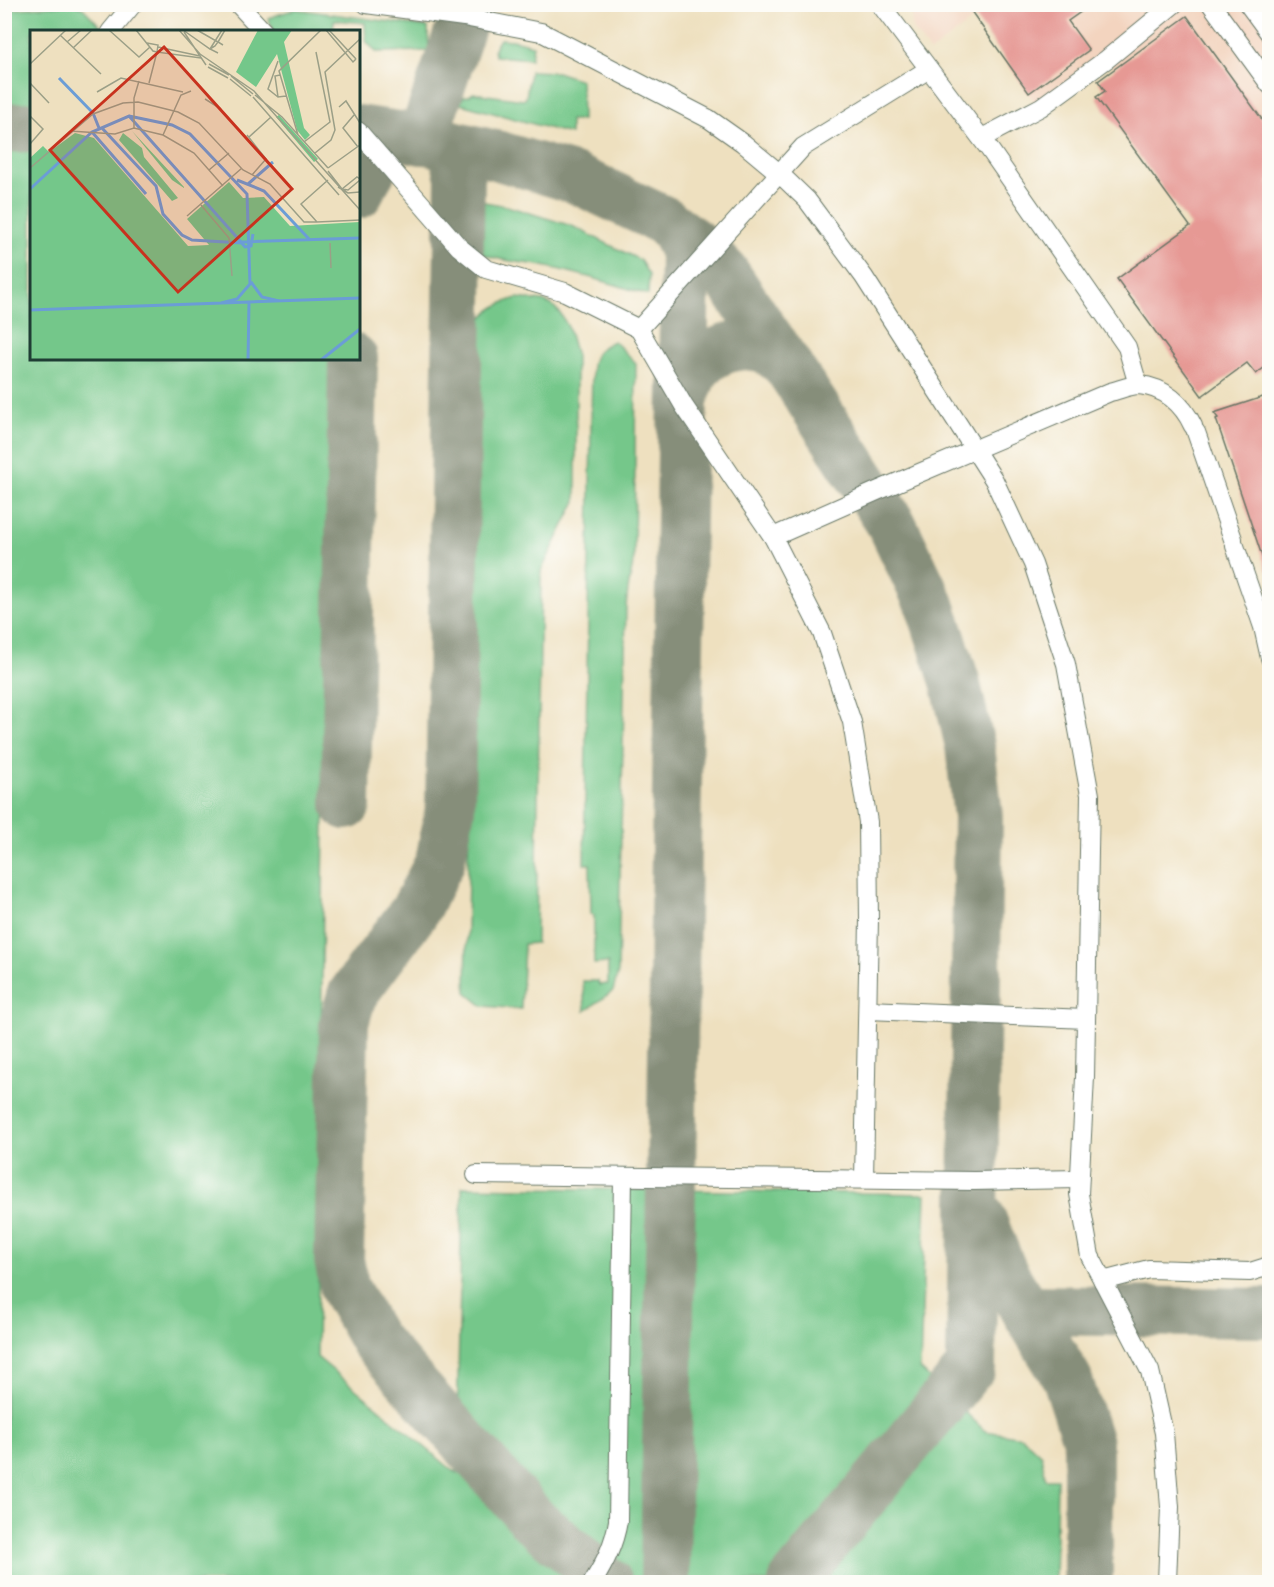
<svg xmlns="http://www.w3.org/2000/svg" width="1274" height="1587" font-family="Dekko,sans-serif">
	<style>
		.built { fill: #f3d4bf }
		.green { fill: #74c78a; stroke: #4a825f; stroke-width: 1.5 }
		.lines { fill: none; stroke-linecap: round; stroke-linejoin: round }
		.taxiway { stroke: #868e7a; stroke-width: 50 }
		.building { fill: #e69994 }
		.minor-casing { stroke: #677665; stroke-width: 20 }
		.minor { stroke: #fff; stroke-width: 18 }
		.inset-river { fill: none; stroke: #6b9dd6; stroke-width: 3 }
		.inset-road { fill: none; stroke: #9b9f87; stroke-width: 1.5 }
		.view { fill: #c8321e; fill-opacity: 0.15; stroke: #c8321e; stroke-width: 3 }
		.inset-edge { fill: none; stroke: #1f3d34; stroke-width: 3 }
	</style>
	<rect width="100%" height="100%" fill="#fdfcf7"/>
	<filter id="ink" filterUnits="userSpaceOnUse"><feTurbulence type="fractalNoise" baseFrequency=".0167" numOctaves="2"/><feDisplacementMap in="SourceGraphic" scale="12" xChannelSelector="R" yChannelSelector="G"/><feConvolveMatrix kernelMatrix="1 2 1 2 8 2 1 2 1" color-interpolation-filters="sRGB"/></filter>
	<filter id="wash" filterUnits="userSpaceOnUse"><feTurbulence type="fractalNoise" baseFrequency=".008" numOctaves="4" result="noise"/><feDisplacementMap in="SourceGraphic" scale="24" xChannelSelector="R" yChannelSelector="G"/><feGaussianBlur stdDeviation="1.35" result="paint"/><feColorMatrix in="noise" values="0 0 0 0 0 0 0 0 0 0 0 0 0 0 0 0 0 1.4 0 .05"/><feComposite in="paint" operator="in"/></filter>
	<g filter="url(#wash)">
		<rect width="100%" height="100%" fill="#eee0bf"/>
		<!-- built -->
		<polygon class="built" points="911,5 1269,5 1269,168 1190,226 1096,97 1105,91 1098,81 1115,69 1104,56 1036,104 975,18 930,52 912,28"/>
		<!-- green -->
		<g class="green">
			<polygon points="75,4 84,9 105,31 32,32 32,358 330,359 317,1357 456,1473 462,1187 926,1194 920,1369 985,1431 1022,1437 1041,1455 1046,1479 1057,1479 1055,1582 5,1582 4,10"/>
			<polygon points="295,9 428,27 429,51 376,52 366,41 365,23 334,20 333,31 274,31 268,18"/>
			<polygon points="500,39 513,40 533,45 531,59 495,56 494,49"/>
			<polygon points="530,71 557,72 581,80 582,120 570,120 570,134 460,104 463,97 469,96 473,93 523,100 526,98"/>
			<path d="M 479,201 L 507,206 L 572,226 L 640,260 L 649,275 L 648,295 C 614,284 582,274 547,267 C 524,262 500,262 478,252 Z"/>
			<path d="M 517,298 L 542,301 L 552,305 L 560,313 L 568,327 L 576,356 L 576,501 L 541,571 L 536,943 L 524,944 L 521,1009 L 483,1006 L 466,992 L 477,325 C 486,310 500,303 517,298 Z"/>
			<path d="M 614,341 L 636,363 L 634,558 L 628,589 L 626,607 L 618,972 L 613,991 L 585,1011 L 583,981 L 598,981 L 599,985 L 608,984 L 608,963 L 594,964 L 594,915 L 591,914 L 590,864 L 584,864 L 592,365 C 594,352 602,346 614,341 Z"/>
		</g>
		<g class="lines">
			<!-- taxiway -->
			<g class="taxiway">
				<polyline points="4,128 32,127"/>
				<polyline points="358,130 440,142 496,155 576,179 665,221 675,231 685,252 665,1582"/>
				<path d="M 358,130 C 395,148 369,169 358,194"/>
				<polyline points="422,140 466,12 466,4"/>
				<polyline points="440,142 454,154 460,177 450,809 440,862 414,912 352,995 344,1023 339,1260 345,1289 374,1340 536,1523 608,1582"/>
				<polyline points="667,223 694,243 724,272 803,389 892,525 930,605 955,681 970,746 978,817 971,1367 793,1582"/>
				<path d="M 684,397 C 687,389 690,378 695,371 C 711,349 744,338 768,351 C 775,354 782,361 788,365"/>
				<polyline points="346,805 353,358"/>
				<polyline points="981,1218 1003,1273 1067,1378 1088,1443 1088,1582"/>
				<polyline points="1026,1310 1270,1313"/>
			</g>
		</g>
		<g id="blocks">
			<!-- building -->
			<g class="building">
				<polygon points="966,4 1092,4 1068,21 1089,50 1029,93"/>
				<polygon points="1187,16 1269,129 1269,364 1256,374 1247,363 1202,396 1117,279 1190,226 1096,97 1105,91 1098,81"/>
				<polygon points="1269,395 1269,571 1267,571 1216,419 1218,418 1214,413"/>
			</g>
		</g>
	</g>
	<g filter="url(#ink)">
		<use href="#blocks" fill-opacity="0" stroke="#677665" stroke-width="1.5"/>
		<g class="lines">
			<!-- minor casing -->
			<g class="minor-casing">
				<g id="minor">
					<polyline points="238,4 264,32"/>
					<polyline points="366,4 464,17 541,32 709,119 743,143 780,174 807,200 864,277 994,480 1033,564 1066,664 1090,795 1085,1077 1079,1194 1090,1256 1150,1371 1164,1433 1170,1507 1167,1582"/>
					<polyline points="880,4 990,150 1127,347 1138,385"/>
					<polyline points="1211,4 1270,85"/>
					<polyline points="1248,4 1270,34"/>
					<polyline points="110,32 133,4"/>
					<polyline points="358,131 459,247 486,269 565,292 639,329 684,406 773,537 822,633 852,722 868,822 869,920 864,1179"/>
					<polyline points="982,138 1041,107 1107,59 1174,4"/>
					<polyline points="639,329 803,147 929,69"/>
					<polyline points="1196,432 1233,539"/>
					<path d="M 773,537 L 877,491 L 1110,392 C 1119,390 1130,385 1139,385 C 1164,387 1183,404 1193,426"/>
					<polyline points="1235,546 1263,627 1270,658"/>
					<polyline points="868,1010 1086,1019"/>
					<polyline points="476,1175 974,1181 1079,1179"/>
					<polyline points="1103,1281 1149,1269 1250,1272 1266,1267 1270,1264"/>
					<path d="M 593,1582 C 605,1562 614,1545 618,1521 L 623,1177"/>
				</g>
			</g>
			<!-- minor -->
			<use href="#minor" class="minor"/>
		</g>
	</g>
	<!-- overview -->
	<g transform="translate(30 30)">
		<rect width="330" height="330" fill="#eee0bf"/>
		<path d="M 228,0 L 262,0 L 254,12 L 274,98 L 280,105 L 275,110 L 267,100 L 247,24 L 226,57 L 206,42 ZM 249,85 L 273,112 L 288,129 L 284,132 L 246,87 ZM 102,101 L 154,157 L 154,163 L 154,158 L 142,150 ZM 45,103 L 64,108 L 158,216 L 179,215 L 157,189 L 199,152 L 213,168 L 234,167 L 260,196 L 330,192 L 330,330 L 0,330 L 0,128 L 13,116 L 19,122 ZM 93,103 L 112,118 L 114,127 L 148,168 L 142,171 L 89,110 Z" fill="#74c78a"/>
		<path class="inset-river" d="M 29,48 L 63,83 L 69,98M 99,86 L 142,95 L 160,104 L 217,164 L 220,254 L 207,269 L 191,273M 71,97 L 126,156 L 133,184 L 152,205 L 162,210 L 212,213M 62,102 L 116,164M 207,150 L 234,161 L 279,209M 218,154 L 243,132M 0,159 L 62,102 L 99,86 L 211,212 L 330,208M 209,210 L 215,217 L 221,216 L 223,204M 221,252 L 232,267 L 249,271M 0,280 L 330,268M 218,330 L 219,272M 291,330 L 330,299"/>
		<path class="inset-road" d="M 79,0 L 109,27 L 120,17M 106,0 L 123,21 L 127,22 L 128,15 L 117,13M 149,0 L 170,24 L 224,61 L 330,180M 153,0 L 180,19 L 185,16 L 188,12 L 167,0M 296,0 L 323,32 L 326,29M 299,0 L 326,29M 154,2 L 176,35M 30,5 L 71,44M 37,12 L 51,0M 193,15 L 188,12 L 195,0M 128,17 L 170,26M 43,18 L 62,0M 188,23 L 180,19 L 192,0M 248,31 L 238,59 L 248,67 L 256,66M 0,34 L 36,0M 179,34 L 199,45M 178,37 L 198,48M 201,46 L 223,64M 200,49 L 221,66M 0,53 L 19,73M 119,53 L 127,22 L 171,28M 67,62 L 91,48 L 153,62M 225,65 L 252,87 L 298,138M 223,67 L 309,165M 248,67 L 245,46 L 250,45M 175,69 L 191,79M 309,77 L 316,71 L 330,93M 324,85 L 313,98 L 328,117M 0,86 L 13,99 L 0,114M 104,98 L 104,68 L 109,51M 40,101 L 85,104 L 104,98 L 133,105 L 164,123 L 193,156M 133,105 L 151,65 L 161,61M 217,105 L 236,129 L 222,145M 268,105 L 249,41 L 291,0M 219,107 L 241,87M 274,112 L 300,92 L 286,22M 285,123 L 301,110 L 305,100 L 295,42 L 330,9M 0,138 L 63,84 L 93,73 L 108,72 L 148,82 L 169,93 L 213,140 L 240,154 L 274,192 L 287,192M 298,138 L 330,115M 179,140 L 199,123M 298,141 L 312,159 L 327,147 L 330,149M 298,150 L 271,174 L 287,192 L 330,190M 308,157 L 318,163 L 330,162M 312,159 L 318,160 L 330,150M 171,175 L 199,208 L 202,246M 157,186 L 212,138M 300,213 L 301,238"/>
		<path class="view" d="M 134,17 L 262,159 L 148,262 L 20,120 Z"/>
		<rect width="330" height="330" class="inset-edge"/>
	</g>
	<!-- margin -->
	<rect width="1274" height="1587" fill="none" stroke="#fdfcf7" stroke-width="24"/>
</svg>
